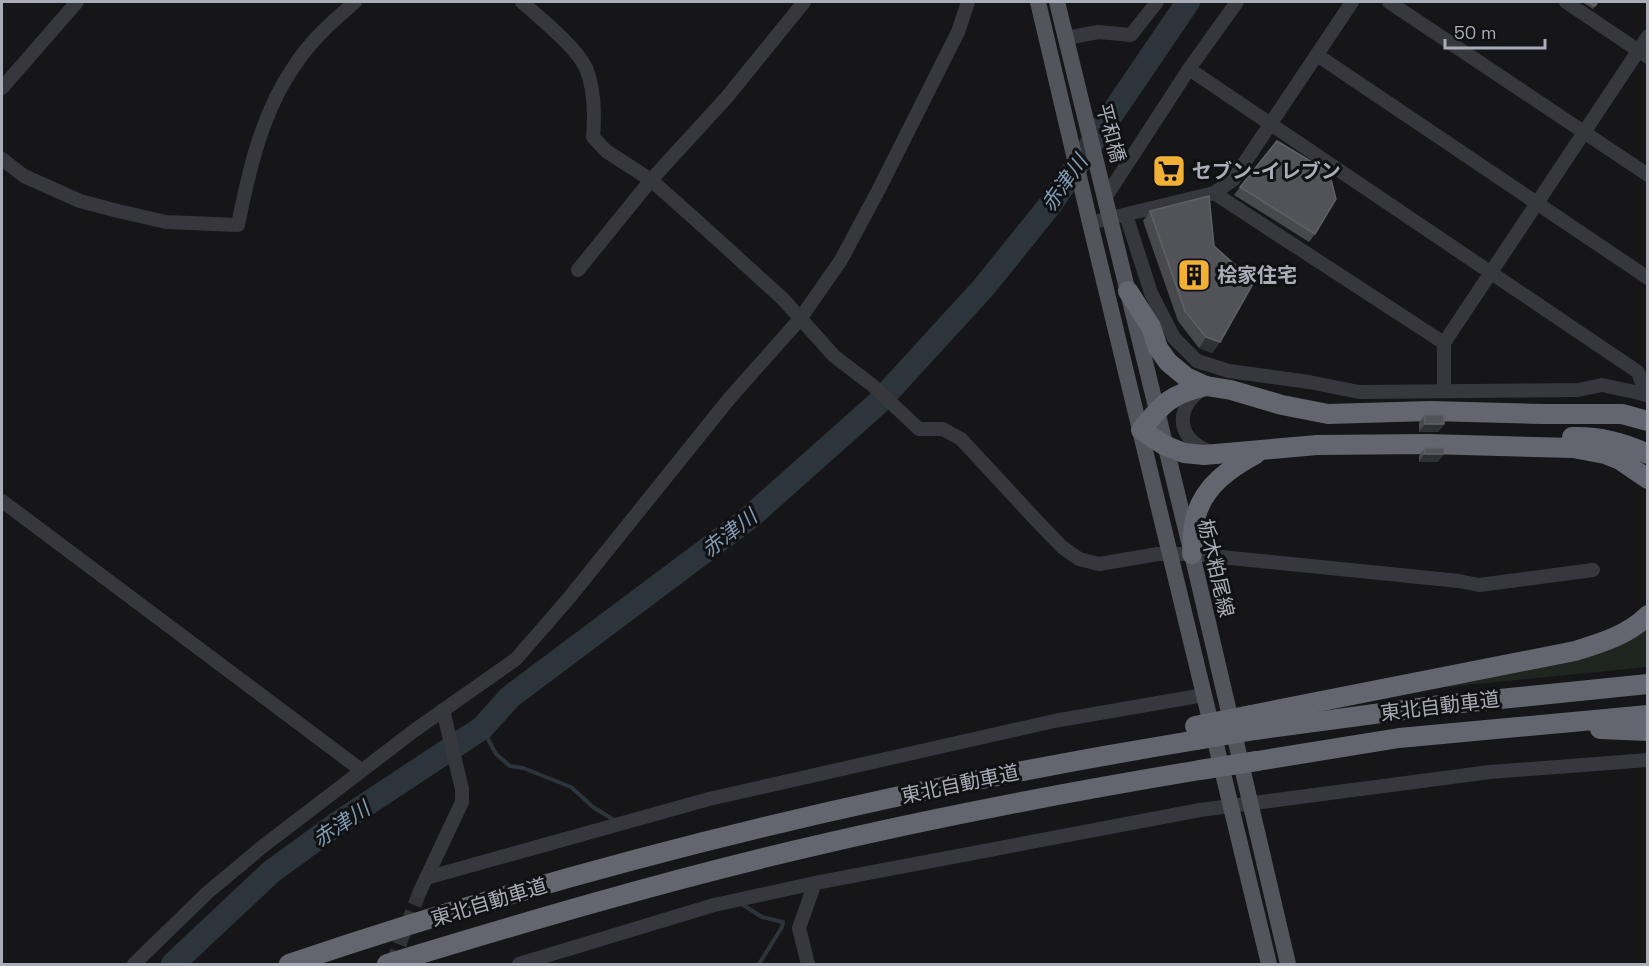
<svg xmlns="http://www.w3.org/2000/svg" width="1649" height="966" font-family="'Space Grotesk','Noto Sans JP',sans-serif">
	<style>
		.green { fill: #1e261f }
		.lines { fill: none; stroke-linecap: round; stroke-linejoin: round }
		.stream { stroke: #2c353c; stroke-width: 4 }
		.river { stroke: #2c353c; stroke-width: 24 }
		.minor-tunnel { stroke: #333438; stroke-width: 14; stroke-dasharray: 14 7; stroke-linecap: butt }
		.minor { stroke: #37383d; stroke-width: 14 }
		.major { stroke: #53555c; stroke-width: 16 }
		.highway { stroke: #63666e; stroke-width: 20 }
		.highway-bridge { stroke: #63666e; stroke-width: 20 }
		.wall { fill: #47494d }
		.shaded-wall { fill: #2f3033 }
		.building { fill: #525359; stroke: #5f6168; stroke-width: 1.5 }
		.labels { text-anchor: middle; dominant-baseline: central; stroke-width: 6; stroke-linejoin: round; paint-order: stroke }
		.street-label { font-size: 20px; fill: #a8adb8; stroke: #111113 }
		.poi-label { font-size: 20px; font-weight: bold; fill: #a8adb8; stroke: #111113; text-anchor: start }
		.water-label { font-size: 21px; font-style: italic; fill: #7f9bb3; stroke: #111113 }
	</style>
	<rect width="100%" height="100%" fill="#161618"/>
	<!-- green -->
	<polygon class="green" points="1647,624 1647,667 1446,687 1444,685"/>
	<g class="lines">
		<!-- stream -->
		<g class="stream">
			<polyline points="482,728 496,754 510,766 523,768 571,787 593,807 614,820"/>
			<polyline points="743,905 762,917 783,922 782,927 759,964"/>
		</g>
		<!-- river -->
		<polyline class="river" points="173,964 271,872 338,823 482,728 510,697 749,518 877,404 984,287 1050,205 1188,2"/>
		<!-- minor-tunnel -->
		<polyline class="minor-tunnel" points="392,964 420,891"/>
		<!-- minor -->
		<g class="minor">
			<path d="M 522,2 C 540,18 576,47 586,68 C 595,90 595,114 593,137 L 606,151 L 651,180 L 696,220 L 783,299 L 834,356 L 872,385 L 919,429 L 943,429 L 961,439 L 1036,520 L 1062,547 L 1079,559 L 1099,564 L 1158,554 L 1192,554 L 1459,581 L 1479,585 L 1593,570"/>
			<polyline points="1389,2 1648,175"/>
			<polyline points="1566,2 1648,57"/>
			<polyline points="1066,38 1098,32 1131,35 1157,2"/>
			<polyline points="1317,55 1648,278"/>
			<polyline points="1189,69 1638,372 1646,395"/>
			<polyline points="2,88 77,2"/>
			<path d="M 2,159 L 24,176 L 80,201 L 118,211 L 166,222 L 238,225 C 249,170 262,112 295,65 C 311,40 333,21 355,2"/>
			<polyline points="1214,193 1444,343"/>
			<polyline points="1105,198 1189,69 1237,2"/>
			<polyline points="1126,215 1151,293 1174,338 1197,361 1229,371 1309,382 1359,392 1578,390 1602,385 1648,395"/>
			<polyline points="1090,223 1214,193 1233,180 1352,2"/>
			<polyline points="578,270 651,180 727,97 804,2"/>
			<path d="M 1201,390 C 1173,411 1178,440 1211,452"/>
			<polyline points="1444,391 1444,343 1648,36"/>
			<polyline points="2,501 361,770"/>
			<polyline points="426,878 709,799 1054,721 1204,695"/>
			<polyline points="420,891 462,802 462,789 443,710"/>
			<polyline points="134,964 207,893 262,847 415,730 516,659 569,598 729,399 800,319 841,260 879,189 958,32 968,2"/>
			<polyline points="519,964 714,905 815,883 1200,810 1490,772 1648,760"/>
			<polyline points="808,964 799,928 815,883"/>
		</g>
		<!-- major -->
		<g class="major">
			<polyline points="1038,2 1090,223 1269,964"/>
			<polyline points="1057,2 1192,554 1288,964"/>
		</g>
		<!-- highway -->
		<g class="highway">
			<polyline points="1128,291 1151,327 1158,348 1168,362 1186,377 1206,386 1231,390 1282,405 1328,414 1430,411 1542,414 1622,414 1648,421"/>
			<path d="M 1206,386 C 1171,394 1163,403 1141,430 L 1164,445 L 1184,453 L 1204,455 L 1317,445 L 1427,444 L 1573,448 L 1605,454 L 1620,460 L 1648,479"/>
			<path d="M 1572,437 C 1599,436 1623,442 1648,454"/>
			<path d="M 1192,554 C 1193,542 1192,528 1196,516 C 1204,486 1230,468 1256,454"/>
			<path d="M 1251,715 L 1575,651 C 1601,643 1628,635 1648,615"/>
			<polyline points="1600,729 1648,731"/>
			<polyline points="1255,730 1441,705 1648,684"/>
			<polyline points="1257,761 1399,738 1648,715"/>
			<path d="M 289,964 C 585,864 889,790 1197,740"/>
			<path d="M 387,964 C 525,922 664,881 805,848 C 936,817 1068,792 1200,770"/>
		</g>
		<!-- highway-bridge -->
		<g class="highway-bridge">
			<polyline points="1195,726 1251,715"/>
			<polyline points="1197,740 1255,730"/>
			<polyline points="1200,770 1257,761"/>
		</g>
	</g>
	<!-- wall -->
	<g class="wall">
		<polygon points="1582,2 1598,2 1593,9"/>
		<polygon points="1240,187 1315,234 1309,242 1234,195"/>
		<polygon points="1150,211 1220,342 1212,353 1199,348 1178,321 1143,221"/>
		<polygon points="1425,415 1444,424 1438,432 1419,432 1419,423"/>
		<polygon points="1425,448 1438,462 1419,462 1419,456"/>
	</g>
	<!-- shaded-wall -->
	<g class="shaded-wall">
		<polygon points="1206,337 1220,342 1212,353 1199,348"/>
		<polygon points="1425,424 1444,424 1438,432 1419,432"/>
		<polygon points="1424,454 1444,454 1438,462 1419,462"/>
	</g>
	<!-- building -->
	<g class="building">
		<polygon points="1588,2 1598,2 1595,6"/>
		<polygon points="1277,141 1329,172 1336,199 1315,234 1240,187"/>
		<polygon points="1209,196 1214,246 1254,282 1220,342 1206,337 1185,311 1150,211"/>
		<rect x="1425" y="415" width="19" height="9"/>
		<polygon points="1425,448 1444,448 1444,454 1424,454"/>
	</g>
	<!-- icons -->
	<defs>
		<g id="supermarket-square" transform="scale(1.725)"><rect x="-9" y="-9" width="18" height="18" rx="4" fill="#f2b134" stroke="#111113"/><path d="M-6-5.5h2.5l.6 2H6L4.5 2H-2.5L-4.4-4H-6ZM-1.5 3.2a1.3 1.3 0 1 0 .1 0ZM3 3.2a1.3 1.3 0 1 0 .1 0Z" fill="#111"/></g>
		<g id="building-square" transform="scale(1.725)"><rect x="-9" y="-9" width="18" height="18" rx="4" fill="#f2b134" stroke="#111113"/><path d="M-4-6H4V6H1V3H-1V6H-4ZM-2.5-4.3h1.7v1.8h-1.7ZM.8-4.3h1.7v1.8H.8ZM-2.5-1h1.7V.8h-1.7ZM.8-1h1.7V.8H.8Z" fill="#111"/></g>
	</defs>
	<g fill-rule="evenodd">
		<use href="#supermarket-square" x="1169" y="171"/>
		<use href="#building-square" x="1194" y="275"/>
	</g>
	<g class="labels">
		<!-- street labels -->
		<g class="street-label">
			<text transform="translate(1111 133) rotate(75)">平和橋</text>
			<text transform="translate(1216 568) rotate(77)">栃木粕尾線</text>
			<text transform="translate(1440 706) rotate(-7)">東北自動車道</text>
			<text transform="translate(960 784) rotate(-12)">東北自動車道</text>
			<text transform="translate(489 902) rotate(-17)">東北自動車道</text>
		</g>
		<!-- poi labels -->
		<g class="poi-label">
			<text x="1192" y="171">セブン-イレブン</text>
			<text x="1217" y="275">桧家住宅</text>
		</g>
		<!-- water labels -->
		<g class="water-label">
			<text transform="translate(1064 183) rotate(-55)">赤津川</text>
			<text transform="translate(729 533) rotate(-38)">赤津川</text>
			<text transform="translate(341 824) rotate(-34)">赤津川</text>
		</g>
	</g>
	<!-- border -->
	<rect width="1649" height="966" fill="none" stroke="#a8adb8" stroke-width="6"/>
	<!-- scale -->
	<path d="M1445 39v9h100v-9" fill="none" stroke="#a8adb8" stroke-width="3"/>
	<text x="1454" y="39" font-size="18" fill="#a8adb8" stroke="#111113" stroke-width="4.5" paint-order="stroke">50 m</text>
</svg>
